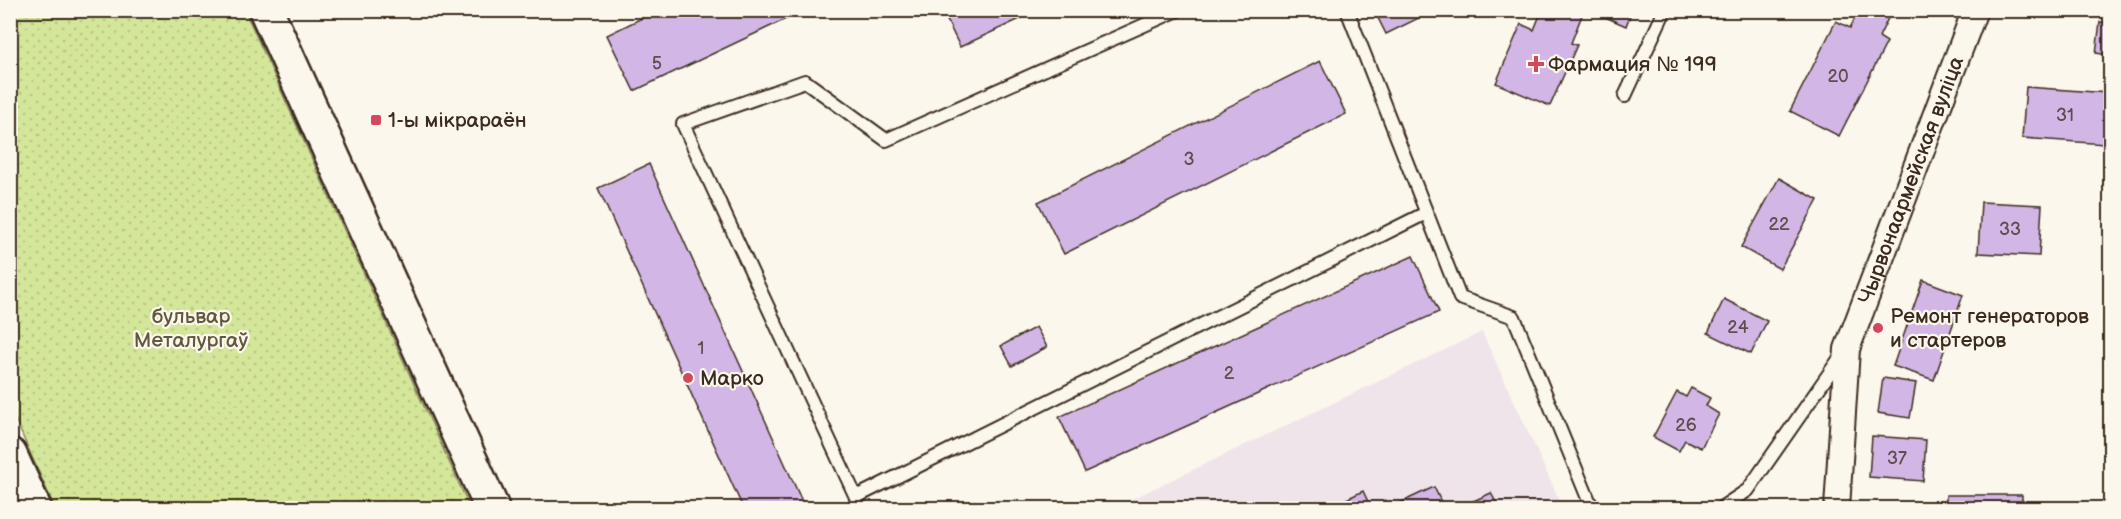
<svg xmlns="http://www.w3.org/2000/svg" width="2121" height="519" font-family="'Balsamiq Sans',sans-serif">
	<style>
		.built { fill: #efe4ea }
		.green { fill: url(#green-dots); stroke: #88885c; stroke-width: 1.5 }
		.building { fill: #d2b7e6; stroke: #3b2a1e; stroke-width: 1.5 }
		.lines { fill: none; stroke-linecap: round; stroke-linejoin: round }
		.service-casing { stroke: #3b2a1e; stroke-width: 16 }
		.minor-casing { stroke: #3b2a1e; stroke-width: 28 }
		.secondary-casing { stroke: #3b2a1e; stroke-width: 38 }
		.service { stroke: #fbf7ec; stroke-width: 12 }
		.minor { stroke: #fbf7ec; stroke-width: 24 }
		.secondary { stroke: #fbf7ec; stroke-width: 33 }
		.poi-dot { fill: #d1495b; stroke: #fbf7ec; stroke-width: 2 }
		.labels { text-anchor: middle; dominant-baseline: central; stroke-width: 4.5; stroke-linejoin: round; paint-order: stroke }
		.number-label { font-size: 18px; fill: #614d50 }
		.poi-label { font-size: 21px; fill: #3b2a1e; stroke: #fbf7ec; text-anchor: start }
		.street-label { font-size: 21px; fill: #3b2a1e; stroke: #fbf7ec }
		.park-label { font-size: 21px; fill: #61593d; stroke: #fbf7ec }
	</style>
	<defs>
		<pattern id="green-dots" width="8" height="8" patternUnits="userSpaceOnUse" patternTransform="scale(1.5)"><rect width="8" height="8" fill="#d4e699"/><path d="M2 2h.1M6 6h.1" fill="none" stroke="#b7c583" stroke-width="1.8" stroke-linecap="round"/></pattern>
	</defs>
	<rect width="100%" height="100%" fill="#fbf7ec"/>
	<filter id="ink" filterUnits="userSpaceOnUse"><feTurbulence type="fractalNoise" baseFrequency=".0167" numOctaves="2"/><feDisplacementMap in="SourceGraphic" scale="12" xChannelSelector="R" yChannelSelector="G"/><feConvolveMatrix kernelMatrix="1 2 1 2 8 2 1 2 1" color-interpolation-filters="sRGB"/></filter>
	<g filter="url(#ink)">
		<!-- built -->
		<polygon class="built" points="1482,332 1563,508 1113,508"/>
		<!-- green -->
		<polygon class="green" points="10,11 245,11 470,508 55,508 11,410"/>
		<!-- building -->
		<g class="building">
			<polygon points="658,10 805,10 634,91 607,35"/>
			<polygon points="942,10 1039,10 960,47"/>
			<polygon points="1374,10 1423,10 1425,15 1386,34"/>
			<polygon points="1542,10 1584,10 1571,43 1577,45 1550,106 1496,83 1521,24 1534,30"/>
			<polygon points="1589,10 1632,10 1626,26"/>
			<polygon points="1859,10 1892,10 1879,37 1887,42 1839,136 1790,111 1836,21 1850,28"/>
			<polygon points="2100,22 2110,23 2110,55 2096,53"/>
			<polygon points="1320,61 1346,114 1064,254 1038,202"/>
			<polygon points="2026,87 2108,93 2105,144 2022,138"/>
			<polygon points="649,164 805,508 743,508 598,188"/>
			<polygon points="1779,178 1818,200 1780,269 1741,247"/>
			<polygon points="1981,202 2042,205 2039,256 1978,253"/>
			<polygon points="1413,256 1439,312 1085,472 1059,417"/>
			<polygon points="1923,280 1963,295 1934,380 1893,366"/>
			<polygon points="1724,299 1767,321 1751,354 1708,333"/>
			<polygon points="1036,327 1047,347 1012,366 1001,346"/>
			<polygon points="1883,378 1916,383 1910,418 1878,413"/>
			<polygon points="1691,388 1710,398 1706,406 1719,414 1701,448 1685,440 1679,451 1653,437 1677,392 1686,397"/>
			<polygon points="1872,436 1926,440 1923,481 1869,477"/>
			<polygon points="1434,487 1444,508 1389,508"/>
			<polygon points="1363,491 1371,508 1328,508"/>
			<polygon points="1491,493 1499,508 1458,508"/>
			<rect x="1946" y="495" width="76" height="13"/>
		</g>
		<g class="lines">
			<!-- service casing -->
			<g class="service-casing">
				<g id="service">
					<polyline points="1347,10 1460,298 1514,317 1592,508"/>
					<polyline points="1625,96 1665,10"/>
					<polyline points="856,497 1426,213"/>
					<polyline points="861,508 683,124 805,81 886,140 1178,10"/>
					<polyline points="1721,508 1748,490 1842,355"/>
				</g>
			</g>
			<!-- minor casing -->
			<g class="minor-casing">
				<g id="minor">
					<path id="s1" d="M 1837,508 L 1847,349 L 1975,10"/>
				</g>
			</g>
			<!-- secondary casing -->
			<g class="secondary-casing">
				<g id="secondary">
					<polyline points="266,10 492,508"/>
					<polyline points="10,455 34,508"/>
				</g>
			</g>
			<!-- service -->
			<use href="#service" class="service"/>
			<!-- minor -->
			<use href="#minor" class="minor"/>
			<!-- secondary -->
			<use href="#secondary" class="secondary"/>
		</g>
	</g>
	<!-- markers -->
	<g class="poi-dot">
		<path d="M1533 55h6v6h6v6h-6v6h-6v-6h-6v-6h6z"/>
		<rect x="370" y="114" width="12" height="12" rx="3"/>
		<circle cx="1878" cy="328" r="6"/>
		<circle cx="688" cy="378" r="6"/>
	</g>
	<g class="labels">
		<!-- number labels -->
		<g class="number-label">
			<text x="657" y="63">5</text>
			<text x="1838" y="76">20</text>
			<text x="2065" y="115">31</text>
			<text x="1189" y="159">3</text>
			<text x="1779" y="224">22</text>
			<text x="2010" y="229">33</text>
			<text x="1738" y="327">24</text>
			<text x="701" y="348">1</text>
			<text x="1229" y="373">2</text>
			<text x="1686" y="425">26</text>
			<text x="1897" y="458">37</text>
		</g>
		<!-- poi labels -->
		<g class="poi-label">
			<text x="1548" y="64">Фармация № 199</text>
			<text x="388" y="120">1-ы мікрараён</text>
			<text x="1890" y="316">Ремонт генераторов<tspan x="1890" dy="24">и стартеров</tspan></text>
			<text x="700" y="378">Марко</text>
		</g>
		<!-- street labels -->
		<g class="street-label">
			<text stroke="none"><textPath href="#s1" startOffset="340">Чырвонаармейская вуліца</textPath></text>
		</g>
		<!-- park labels -->
		<g class="park-label">
			<text x="191" y="316">бульвар<tspan x="191" dy="24">Металургаў</tspan></text>
		</g>
	</g>
	<!-- margin -->
	<rect width="2121" height="519" fill="none" stroke="#fbf7ec" stroke-width="36"/>
	<rect x="18" y="18" width="2085" height="483" fill="none" stroke="#3b2a1e" stroke-width="2" filter="url(#ink)"/>
</svg>
